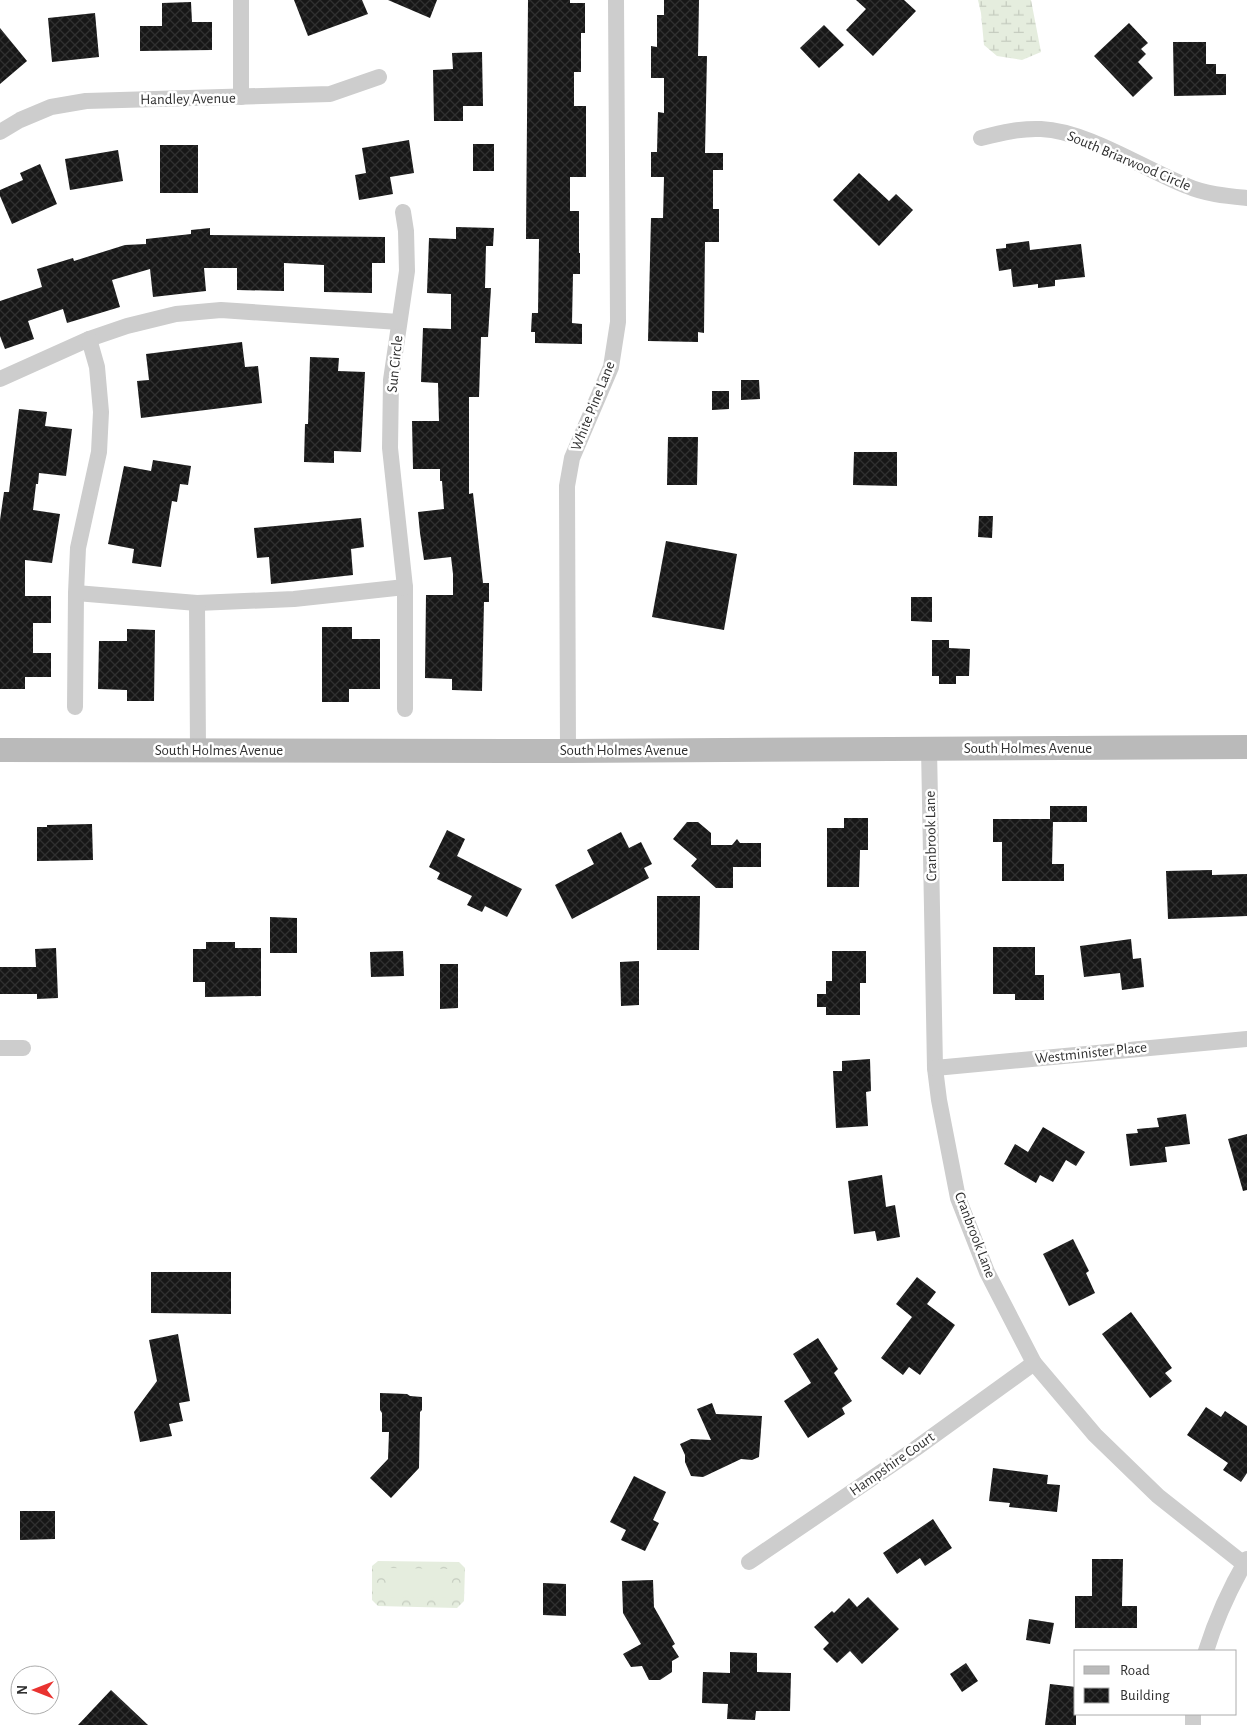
<svg xmlns="http://www.w3.org/2000/svg" width="1247" height="1725" font-family="'Alegreya Sans',sans-serif">
	<style>
		.forest { fill: url(#forest-crowns) }
		.wetland { fill: url(#wetland-marsh) }
		.pitch { fill: #e5edde }
		.building { fill: url(#building-cross-hatch) }
		.lines { fill: none; stroke-linecap: round; stroke-linejoin: round }
		.street { stroke: #cdcdcd; stroke-width: 16 }
		.secondary { stroke: #bababa; stroke-width: 24 }
		.labels { text-anchor: middle; dominant-baseline: central; stroke-width: 5; stroke-linejoin: round; paint-order: stroke }
		.street-label { font-size: 15px; fill: #303030; stroke: #fff }
	</style>
	<defs>
		<pattern id="forest-crowns" width="20" height="18" patternUnits="userSpaceOnUse" patternTransform="scale(1.25)"><rect width="20" height="18" fill="#e5edde"/><path d="M2 6a3 3 0 1 1 6 0M12 15a3 3 0 1 1 6 0" fill="none" stroke="#c5ccbf"/></pattern>
		<pattern id="wetland-marsh" width="20" height="14" patternUnits="userSpaceOnUse" patternTransform="scale(1.25)"><rect width="20" height="14" fill="#e5edde"/><path d="M1 5h8M5 5V1M11 12h8M15 12V8" fill="none" stroke="#c5ccbf"/></pattern>
		<pattern id="building-cross-hatch" width="8" height="8" patternUnits="userSpaceOnUse" patternTransform="scale(1.25)"><rect width="8" height="8" fill="#171717"/><path d="M0 0l8 8M0 8l8-8" fill="none" stroke="#303030"/></pattern>
	</defs>
	<rect width="100%" height="100%" fill="#fff"/>
	<!-- forest -->
	<polygon class="forest" points="378,1561 459,1562 465,1568 464,1601 457,1608 378,1606 372,1600 372,1566"/>
	<!-- wetland -->
	<polygon class="wetland" points="978,0 1031,0 1041,52 1022,60 997,56 984,45 981,13"/>
	<!-- pitch -->
	<polygon class="pitch" points="388,1568 450,1569 450,1598 387,1597"/>
	<!-- building -->
	<g class="building">
		<polygon points="294,0 362,0 368,14 308,36"/>
		<polygon points="388,0 437,0 430,18"/>
		<polygon points="528,0 570,0 570,3 585,3 585,33 581,33 581,72 574,72 574,106 586,106 586,177 570,177 570,211 579,211 579,253 580,253 580,274 573,274 572,323 582,324 582,344 535,343 535,332 531,332 532,313 538,313 539,239 526,239"/>
		<polygon points="664,0 699,0 698,56 707,56 705,153 723,153 723,170 713,170 713,209 719,209 719,242 705,242 704,333 698,332 698,342 648,341 651,218 663,218 664,177 651,177 651,152 657,152 658,112 664,113 664,78 651,78 651,46 657,47 657,15 664,15"/>
		<polygon points="856,0 904,0 916,11 873,56 846,30 866,9"/>
		<polygon points="191,2 192,22 212,22 212,50 140,51 140,26 162,26 162,3"/>
		<polygon points="95,13 99,57 52,62 48,18"/>
		<polygon points="1129,23 1148,43 1141,49 1146,54 1138,62 1153,78 1133,97 1094,56"/>
		<polygon points="824,25 844,45 819,68 800,48"/>
		<polygon points="0,28 27,61 0,84"/>
		<polygon points="1173,42 1206,42 1206,64 1216,64 1216,74 1226,74 1226,95 1174,96"/>
		<polygon points="482,52 483,106 463,106 463,121 434,121 433,70 453,69 452,53"/>
		<polygon points="409,140 414,173 390,177 393,194 359,200 355,175 366,173 362,148"/>
		<rect x="473" y="144" width="21" height="27"/>
		<rect x="160" y="145" width="38" height="48"/>
		<polygon points="118,150 123,181 70,190 65,159"/>
		<polygon points="40,164 57,204 12,224 0,196 0,190 23,180 20,173"/>
		<polygon points="859,173 889,201 896,194 913,210 879,246 833,200"/>
		<polygon points="456,227 494,228 493,246 486,246 485,288 491,288 488,337 481,337 479,397 469,397 469,494 473,493 483,583 489,583 489,602 484,602 482,691 452,690 452,679 425,678 426,595 453,595 453,574 451,557 424,560 420,533 418,512 444,509 442,481 440,481 440,469 413,469 412,421 439,421 438,383 421,382 423,328 451,329 451,294 427,293 429,238 456,239"/>
		<polygon points="210,228 210,235 385,237 385,263 372,263 372,293 324,292 324,265 284,263 284,291 237,290 237,268 204,268 206,291 153,297 150,269 112,280 120,307 67,323 63,309 28,321 34,339 5,349 0,336 0,301 42,287 37,269 73,258 74,261 125,245 146,244 146,239 191,234 191,230"/>
		<polygon points="1029,241 1030,250 1081,244 1085,277 1055,280 1055,286 1038,288 1038,284 1013,287 1011,269 999,271 996,249 1006,248 1006,244"/>
		<polygon points="242,342 245,367 258,366 262,403 141,418 137,381 149,380 146,354"/>
		<polygon points="310,357 339,358 338,371 365,372 361,452 334,451 334,463 304,462 305,424 308,424"/>
		<polygon points="741,380 759,380 760,399 741,400"/>
		<polygon points="712,391 729,391 729,409 712,410"/>
		<polygon points="19,409 47,412 45,426 72,429 66,476 39,473 38,484 36,484 33,510 60,514 52,563 25,560 25,596 51,596 51,623 33,623 33,653 51,653 51,677 25,677 25,689 0,689 0,520 4,492 9,492"/>
		<polygon points="668,437 698,437 697,485 667,485"/>
		<polygon points="854,452 897,452 897,486 853,485"/>
		<polygon points="153,460 191,466 188,485 180,484 177,502 172,501 161,567 132,563 134,549 108,544 124,466 151,471"/>
		<polygon points="979,516 993,516 992,538 978,537"/>
		<polygon points="361,518 364,547 351,549 353,575 271,584 269,557 257,558 254,528"/>
		<polygon points="666,541 737,554 724,630 652,617"/>
		<polygon points="911,597 932,597 932,622 911,621"/>
		<polygon points="322,627 352,627 352,639 380,639 380,689 349,689 349,702 322,702"/>
		<polygon points="127,629 155,630 154,701 127,701 127,690 98,689 99,641 127,641"/>
		<polygon points="932,640 949,640 949,648 970,649 969,676 956,676 956,684 939,684 939,676 932,676"/>
		<polygon points="1050,806 1087,806 1087,822 1053,822 1052,864 1064,864 1064,881 1002,881 1002,842 993,842 993,819 1050,819"/>
		<polygon points="844,818 868,818 868,850 860,850 859,887 827,887 827,828 844,828"/>
		<polygon points="687,822 698,822 711,833 711,845 732,845 737,839 740,843 761,843 761,867 733,867 733,888 716,888 691,866 697,859 673,839"/>
		<polygon points="92,824 93,860 37,861 37,827 47,827 47,825"/>
		<polygon points="447,830 465,839 457,856 522,889 507,917 485,906 482,912 467,905 472,896 437,879 440,873 429,867"/>
		<polygon points="621,832 629,848 641,842 652,864 644,868 649,878 572,919 555,885 594,864 587,850"/>
		<polygon points="1212,870 1212,875 1247,874 1247,916 1168,919 1166,871"/>
		<polygon points="657,896 700,896 699,950 657,950"/>
		<polygon points="270,917 297,918 297,953 270,953"/>
		<polygon points="1131,939 1133,959 1141,958 1144,987 1122,990 1120,973 1084,977 1080,946"/>
		<polygon points="206,942 235,942 235,948 261,948 261,996 205,997 205,982 193,982 193,949 206,949"/>
		<polygon points="993,947 1035,947 1035,975 1044,975 1044,1000 1015,1000 1015,994 993,994"/>
		<polygon points="56,948 58,998 37,999 37,994 0,994 0,967 36,967 35,949"/>
		<polygon points="403,951 404,976 371,977 370,952"/>
		<polygon points="832,951 866,951 866,983 860,983 860,1015 826,1015 826,1007 817,1007 817,994 826,994 826,981 832,981"/>
		<polygon points="639,961 639,1005 621,1006 620,962"/>
		<polygon points="440,964 458,964 458,1008 440,1009"/>
		<polygon points="870,1059 871,1091 866,1092 868,1126 836,1128 833,1071 842,1071 842,1061"/>
		<polygon points="1186,1114 1190,1144 1165,1147 1167,1162 1130,1166 1126,1134 1138,1133 1137,1129 1159,1127 1157,1118"/>
		<polygon points="1043,1127 1085,1152 1076,1166 1066,1160 1053,1182 1040,1175 1036,1183 1004,1164 1015,1144 1028,1152"/>
		<polygon points="1247,1134 1247,1190 1243,1191 1228,1139"/>
		<polygon points="882,1175 886,1207 895,1205 900,1237 877,1241 875,1231 854,1234 848,1181"/>
		<polygon points="1073,1239 1089,1271 1086,1273 1095,1293 1069,1306 1043,1254"/>
		<polygon points="151,1272 231,1272 231,1314 151,1313"/>
		<polygon points="917,1277 936,1292 927,1304 955,1325 920,1375 909,1367 903,1375 881,1358 912,1317 896,1304"/>
		<polygon points="1131,1312 1172,1368 1165,1373 1172,1381 1150,1398 1102,1334"/>
		<polygon points="178,1334 190,1401 179,1403 183,1421 169,1424 172,1436 140,1442 134,1412 157,1381 149,1340"/>
		<polygon points="818,1338 838,1369 834,1373 852,1401 842,1408 845,1414 808,1438 784,1401 811,1383 793,1354"/>
		<polygon points="380,1393 407,1394 410,1396 422,1397 422,1410 420,1412 419,1468 391,1498 370,1478 388,1459 389,1432 382,1432 382,1413 380,1410"/>
		<polygon points="712,1403 716,1414 762,1416 759,1457 752,1460 741,1459 703,1477 691,1476 685,1462 685,1455 680,1444 691,1439 711,1440 697,1409"/>
		<polygon points="1206,1407 1221,1417 1225,1411 1247,1426 1247,1473 1241,1482 1223,1470 1228,1463 1187,1435"/>
		<polygon points="993,1468 1048,1475 1047,1484 1060,1485 1057,1512 1009,1507 1010,1503 989,1501"/>
		<polygon points="634,1476 666,1492 653,1520 659,1523 645,1551 621,1540 626,1530 610,1522"/>
		<polygon points="20,1511 55,1511 55,1539 20,1540"/>
		<polygon points="933,1519 952,1548 925,1566 920,1558 897,1574 883,1553"/>
		<polygon points="1092,1559 1123,1559 1122,1606 1137,1606 1137,1628 1075,1628 1075,1596 1092,1596"/>
		<polygon points="653,1580 654,1607 675,1644 672,1646 679,1657 672,1661 672,1672 660,1680 649,1680 642,1666 631,1667 623,1654 641,1644 623,1613 622,1581"/>
		<polygon points="543,1583 566,1584 566,1616 543,1615"/>
		<polygon points="868,1597 899,1629 862,1664 850,1651 837,1663 823,1649 829,1643 814,1627 832,1611 834,1613 849,1598 857,1607"/>
		<polygon points="1029,1619 1054,1623 1050,1644 1026,1640"/>
		<polygon points="730,1652 757,1653 757,1672 791,1673 790,1711 756,1711 755,1720 727,1719 728,1704 702,1703 703,1672 730,1673"/>
		<polygon points="966,1663 978,1681 962,1692 950,1674"/>
		<polygon points="1050,1684 1076,1687 1076,1725 1045,1725"/>
		<polygon points="111,1690 148,1725 78,1725"/>
	</g>
	<g class="lines">
		<!-- street -->
		<g class="street">
			<polyline points="241,97 241,0"/>
			<polyline points="0,132 20,120 51,107 86,101 330,94 379,77"/>
			<path d="M 981,138 C 1001,133 1021,128 1041,129 C 1087,131 1144,169 1187,186 C 1205,194 1227,196 1247,198"/>
			<polyline points="403,212 406,231 407,271 391,380 390,448 405,587 405,709"/>
			<polyline points="0,379 89,339 127,326 176,314 221,310 399,322"/>
			<polyline points="76,593 197,603 294,599 405,587"/>
			<polyline points="197,603 198,750"/>
			<polyline points="75,707 76,593 78,548 99,452 101,412 97,367 89,339"/>
			<polyline points="929,748 935,1068 939,1100 958,1198 987,1272 1034,1363 1095,1435 1158,1496 1244,1564"/>
			<polyline points="568,751 567,486 572,458 611,367 618,322 616,0"/>
			<polyline points="0,1048 23,1048"/>
			<polyline points="935,1068 1247,1039"/>
			<polyline points="749,1562 915,1449 1034,1363"/>
			<path d="M 1206,1651 C 1216,1619 1230,1588 1247,1559"/>
			<polyline points="1193,1725 1193,1714"/>
		</g>
		<!-- secondary -->
		<polyline class="secondary" points="0,750 568,751 1247,747"/>
	</g>
	<g class="labels">
		<!-- street labels -->
		<g class="street-label">
			<text transform="translate(188 99) rotate(-1)">Handley Avenue</text>
			<text transform="translate(1129 161) rotate(23)">South Briarwood Circle</text>
			<text transform="translate(395 364) rotate(-84)">Sun Circle</text>
			<text transform="translate(593 406) rotate(-68)">White Pine Lane</text>
			<text x="1028" y="748">South Holmes Avenue</text>
			<text x="219" y="750">South Holmes Avenue</text>
			<text x="624" y="750">South Holmes Avenue</text>
			<text transform="translate(931 836) rotate(-91)">Cranbrook Lane</text>
			<text transform="translate(1091 1053) rotate(-6)">Westminister Place</text>
			<text transform="translate(975 1235) rotate(69)">Cranbrook Lane</text>
			<text transform="translate(892 1464) rotate(-35)">Hampshire Court</text>
		</g>
	</g>
	<!-- legend -->
	<rect x="1074" y="1650" width="162" height="65" fill="#ffffff" stroke="#acacac"/>
	<rect x="1084" y="1666" width="25" height="8" fill="#bababa" stroke="#acacac"/>
	<text x="1120" y="1675" font-size="15" fill="#303030">Road</text>
	<rect x="1084" y="1688" width="25" height="15" fill="url(#building-cross-hatch)" stroke="#acacac"/>
	<text x="1120" y="1700" font-size="15" fill="#303030">Building</text>
	<!-- north arrow -->
	<g transform="translate(35 1690) rotate(270)"><circle r="24" fill="#ffffff" stroke="#acacac"/>
	<path d="M0-4L9 19L0 12L-9 19Z" fill="#e93330"/>
	<text y="-8" font-size="14" font-weight="bold" text-anchor="middle" fill="#303030">N</text>
	</g>
</svg>
